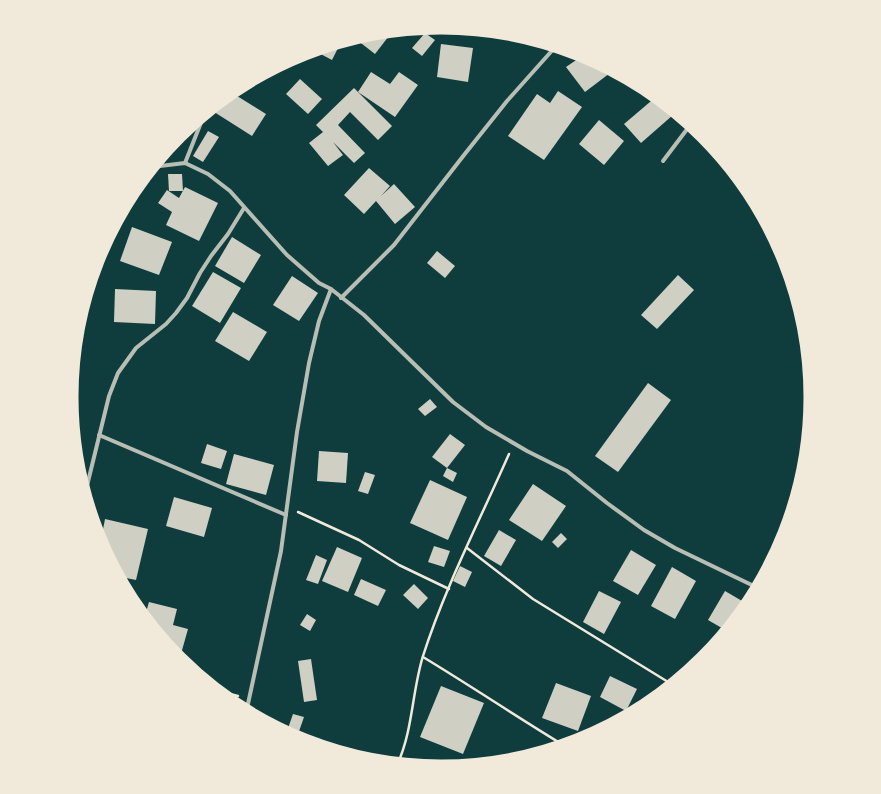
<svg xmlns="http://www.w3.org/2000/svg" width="881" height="794" font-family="'Fira Sans Condensed',sans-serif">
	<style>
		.building { fill: #cfcfc3 }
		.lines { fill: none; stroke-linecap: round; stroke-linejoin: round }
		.path { stroke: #f1e9da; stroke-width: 2.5 }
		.minor { stroke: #b8beb3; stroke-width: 4 }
		.rim { fill: none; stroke: #f1e9da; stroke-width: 5 }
	</style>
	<rect width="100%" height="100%" fill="#0f3d3e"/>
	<!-- building -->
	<g class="building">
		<polygon points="389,30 392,32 375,54 357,40 362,34"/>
		<polygon points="425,33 435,40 422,56 412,48"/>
		<polygon points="342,40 332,60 311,49"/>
		<polygon points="441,44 473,48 468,82 437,77"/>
		<polygon points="585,54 614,70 585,92 566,67"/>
		<polygon points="371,72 390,84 399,72 418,85 395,117 358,92"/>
		<polygon points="300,79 322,99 308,114 286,94"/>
		<polygon points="354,88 392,126 378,140 350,112 338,125 365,153 354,163 333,142 343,155 328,166 309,143 323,132 316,125"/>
		<polygon points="229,91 266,114 252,136 211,110 217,102"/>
		<polygon points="558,91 582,107 544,160 508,136 537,94 550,103"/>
		<polygon points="657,96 673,115 641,143 624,124"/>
		<polygon points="599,120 624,141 604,165 579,144"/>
		<polygon points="208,131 219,137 203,162 193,156"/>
		<polygon points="369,168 390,186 381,196 394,184 415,207 395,224 376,201 364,214 344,195"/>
		<polygon points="168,174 182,174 183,191 169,191"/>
		<polygon points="185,187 218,203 199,241 166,225 172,212 158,203 167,190 179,198"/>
		<polygon points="132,227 172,242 159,275 120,261"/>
		<polygon points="232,237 261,255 244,283 215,266"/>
		<polygon points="437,251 455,266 445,278 427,263"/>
		<polygon points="213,272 241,288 220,323 192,306"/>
		<polygon points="678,275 694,290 657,329 641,315"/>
		<polygon points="292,276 318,293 299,321 273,305"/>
		<polygon points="115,289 156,291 155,324 114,322"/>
		<polygon points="233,312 267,332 249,361 215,341"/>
		<polygon points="648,383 671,400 618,472 595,456"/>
		<polygon points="69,394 76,396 72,409 70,409"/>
		<polygon points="430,399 437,407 425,416 418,409"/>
		<polygon points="450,434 465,445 447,468 432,457"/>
		<polygon points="207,444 227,451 221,469 201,463"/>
		<polygon points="319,451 348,453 346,483 317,481"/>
		<polygon points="234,454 274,465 266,495 226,484"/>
		<polygon points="447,468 457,473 453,482 443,476"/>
		<polygon points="365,472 375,475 368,494 358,491"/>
		<polygon points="430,480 467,497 448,540 410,523"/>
		<polygon points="533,484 566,506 542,541 509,520"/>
		<polygon points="174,497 212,508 204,537 166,526"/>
		<polygon points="105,519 148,529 136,580 116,576 100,545"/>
		<polygon points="499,530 516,540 501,566 484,556"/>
		<polygon points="561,533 567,539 558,548 552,542"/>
		<polygon points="434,546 450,551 444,567 428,562"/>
		<polygon points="337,547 362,558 348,592 322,581"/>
		<polygon points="631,550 656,565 638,595 613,581"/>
		<polygon points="316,555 327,560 318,584 306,580"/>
		<polygon points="460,566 472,572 465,587 453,581"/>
		<polygon points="672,567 696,581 675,619 651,606"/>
		<polygon points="361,579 386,590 378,606 354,595"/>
		<polygon points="414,584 428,598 418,609 403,595"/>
		<polygon points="599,591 621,602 604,634 583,622"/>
		<polygon points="725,591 749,605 727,631 708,620"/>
		<polygon points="149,602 177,609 173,625 188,629 179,661 144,619"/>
		<polygon points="307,614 316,620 310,631 300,625"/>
		<polygon points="311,659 317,700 304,702 298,661"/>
		<polygon points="610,676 637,689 626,711 600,697"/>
		<polygon points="556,683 591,696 578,731 542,718"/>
		<polygon points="441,686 484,703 463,754 420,737"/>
		<polygon points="293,714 304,717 296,740 286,734"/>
		<polygon points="543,745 552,750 538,754"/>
	</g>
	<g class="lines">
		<!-- path -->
		<g class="path">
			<polyline points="298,512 359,540 399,565 449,589"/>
			<polyline points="467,548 533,599 673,685"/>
			<path d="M 423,657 C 471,686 517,717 565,746"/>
			<polyline points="214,690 238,696"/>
			<path d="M 397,765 C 413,731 412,691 423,656 C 445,587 480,520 509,454"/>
		</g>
		<!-- minor -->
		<g class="minor">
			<polyline points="663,161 691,124"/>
			<polyline points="185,163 206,110"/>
			<polyline points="149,169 160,166 185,163 208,174 230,191 287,255 319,283 331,289 364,315 453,402 486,427 527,451 567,471 607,503 644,530 675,548 758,588"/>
			<polyline points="341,298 394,245 464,155 507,101 557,45"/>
			<polyline points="99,435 286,515"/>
			<polyline points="84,498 109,396 118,373 136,348 166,324 176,313 187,298 200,273 211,256 228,234 244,208"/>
			<polyline points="246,713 281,551 297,432 309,363 319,321 331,289"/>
		</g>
	</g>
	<!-- crop -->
	<path d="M0 0H881V794H0ZM76 397a365 365 0 1 1 730 0a365 365 0 1 1-730 0Z" fill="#f1e9da" fill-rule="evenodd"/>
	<path class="rim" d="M76 397a365 365 0 1 1 730 0a365 365 0 1 1-730 0Z"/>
</svg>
